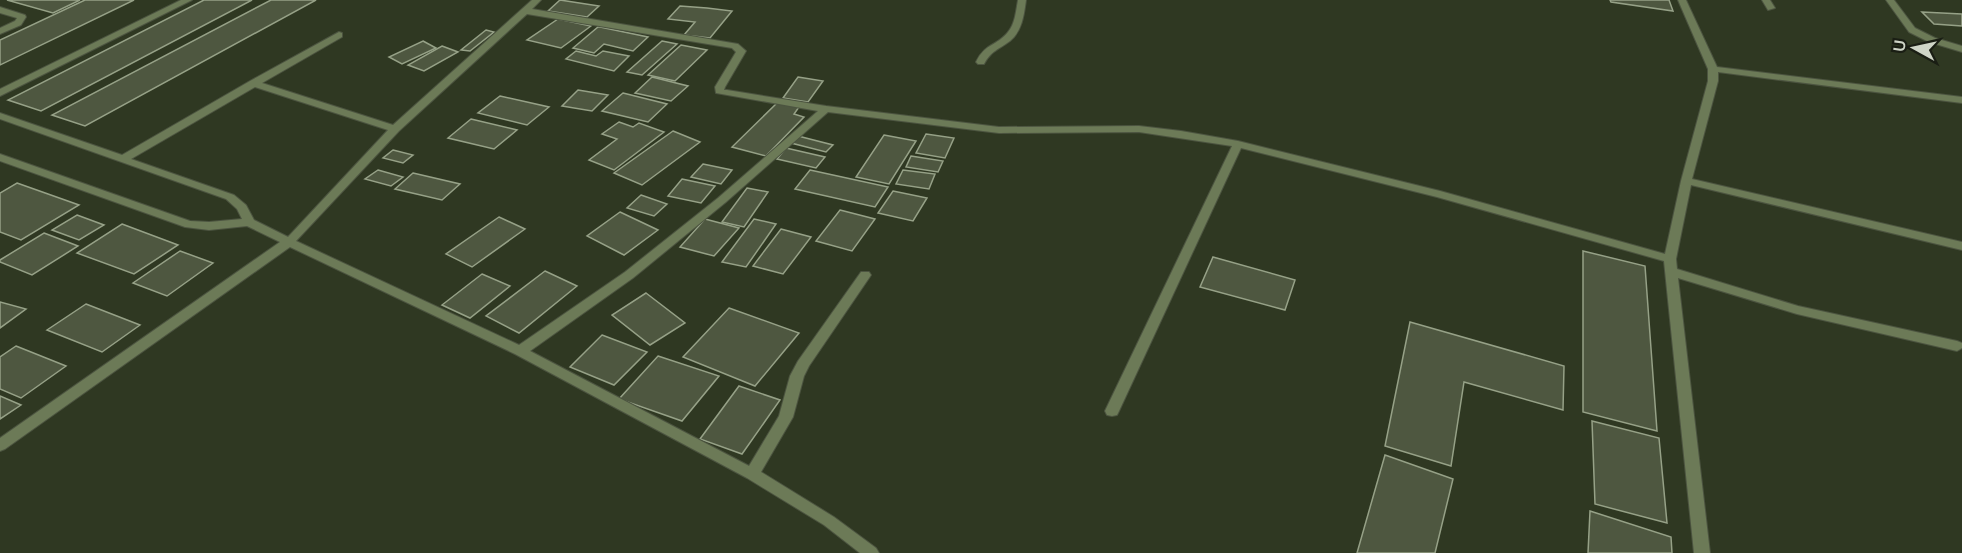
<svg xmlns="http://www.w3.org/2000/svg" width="1962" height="553" font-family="'Nunito Sans',sans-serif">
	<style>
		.building { fill: #4e5740; stroke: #96a187; stroke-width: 1.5 }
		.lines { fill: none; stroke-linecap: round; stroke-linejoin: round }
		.street-casing { stroke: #4c5440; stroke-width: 2 }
		.street { fill: #6c7a57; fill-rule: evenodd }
	</style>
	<rect width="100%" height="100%" fill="#2f3822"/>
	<!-- building -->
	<g class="building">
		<polygon points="7,0 80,0 53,13"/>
		<polygon points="85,0 134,0 0,65 0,40"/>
		<polygon points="204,0 252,0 41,111 8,100"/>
		<polygon points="271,0 316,0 85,126 52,115"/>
		<polygon points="560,0 599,6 587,17 548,11"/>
		<polygon points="1610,0 1669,0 1673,11 1611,2"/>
		<polygon points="680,6 707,8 732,11 710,38 684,35 695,22 668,19"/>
		<polygon points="1922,12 1962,14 1962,26 1934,24"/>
		<polygon points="558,19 591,26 561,48 527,40"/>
		<polygon points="598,27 600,27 648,37 633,51 604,44 594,53 573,48"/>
		<polygon points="486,30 494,32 470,51 461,50"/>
		<polygon points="423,41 436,48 402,64 389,57"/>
		<polygon points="662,41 677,44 642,75 627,72"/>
		<polygon points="681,45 707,50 675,81 648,75"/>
		<polygon points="442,46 458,52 424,71 408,65"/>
		<polygon points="576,51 596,56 603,51 629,56 614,71 566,59"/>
		<polygon points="652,77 688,86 671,101 635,93"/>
		<polygon points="798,77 823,81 808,102 783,98"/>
		<polygon points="578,90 608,95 592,111 562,106"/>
		<polygon points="623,93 667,104 648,122 602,111"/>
		<polygon points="500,96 549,107 527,125 478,113"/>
		<polygon points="777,103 799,107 794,114 804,117 766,156 732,147"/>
		<polygon points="471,119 517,130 494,149 448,138"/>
		<polygon points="619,122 633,127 639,123 664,132 614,170 589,160 617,139 602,134"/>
		<polygon points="673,131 700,142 642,185 614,173"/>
		<polygon points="926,134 954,138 945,158 916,153"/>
		<polygon points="884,135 916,141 889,184 856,177"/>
		<polygon points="798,136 833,145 826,152 791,143"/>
		<polygon points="786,148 825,157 816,168 777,159"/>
		<polygon points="393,150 413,155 403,163 383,158"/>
		<polygon points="911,156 943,161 938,172 906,167"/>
		<polygon points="703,164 732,170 721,184 691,177"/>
		<polygon points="378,170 403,177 391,186 365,179"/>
		<polygon points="810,170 888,187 875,207 795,189"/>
		<polygon points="903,170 935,174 929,189 896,184"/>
		<polygon points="413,173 460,184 442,200 395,189"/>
		<polygon points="682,179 715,186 701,203 668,196"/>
		<polygon points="17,183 79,205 21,240 0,232 0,193"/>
		<polygon points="747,188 768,192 744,227 722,222"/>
		<polygon points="893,191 927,198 913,221 878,213"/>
		<polygon points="641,195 667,204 654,216 627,208"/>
		<polygon points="840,210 875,219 852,251 816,241"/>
		<polygon points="620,212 658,230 624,255 587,236"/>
		<polygon points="77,215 104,225 79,240 52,230"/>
		<polygon points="499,217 525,229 472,267 446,254"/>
		<polygon points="705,219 739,228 714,256 680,247"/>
		<polygon points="754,219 776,224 746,267 722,262"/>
		<polygon points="122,224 178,245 134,274 77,253"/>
		<polygon points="781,229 811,237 783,274 753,266"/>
		<polygon points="44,233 78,246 32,275 0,262 0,260"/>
		<polygon points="180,251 213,263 167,296 133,283"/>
		<polygon points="1583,251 1645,266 1657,431 1583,412"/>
		<polygon points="1213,257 1295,280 1285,310 1200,287"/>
		<polygon points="545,271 577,286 519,333 486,316"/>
		<polygon points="482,274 510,286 470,318 442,305"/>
		<polygon points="646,293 685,323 650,345 612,315"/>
		<polygon points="0,302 26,309 0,328"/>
		<polygon points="86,304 140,325 102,352 47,330"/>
		<polygon points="729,308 799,333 755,386 683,357"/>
		<polygon points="1410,322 1564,366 1563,410 1464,382 1451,466 1385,446"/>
		<polygon points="602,335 647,352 614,385 570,367"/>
		<polygon points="16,346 66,366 21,398 0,389 0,357"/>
		<polygon points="658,356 719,376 682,421 619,399"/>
		<polygon points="739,386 780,400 742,454 700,439"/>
		<polygon points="0,396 21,405 0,419"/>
		<polygon points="1592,421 1659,438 1667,523 1595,504"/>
		<polygon points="1385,455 1453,479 1435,553 1357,553"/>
		<polygon points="1590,511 1671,537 1672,553 1588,553"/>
	</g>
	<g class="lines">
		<!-- street casing -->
		<g class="street-casing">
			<g id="street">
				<polygon points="181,0 192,0 0,96 0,89"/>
				<path d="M 532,0 L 541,0 L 532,9 L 738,44 L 746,51 L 725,87 L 724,90 L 727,90 L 826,106 L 999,127 L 1139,126 L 1181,131 L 1238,141 L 1440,191 L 1665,254 L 1681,181 L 1708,81 L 1708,69 L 1678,0 L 1686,0 L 1717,67 L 1962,97 L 1962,103 L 1718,72 L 1718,81 L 1692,179 L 1962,242 L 1962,250 L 1691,185 L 1676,259 L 1677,269 L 1798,306 L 1957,341 L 1962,343 L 1962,348 L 1957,351 L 1797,314 L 1678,278 L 1710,553 L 1694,553 L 1664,261 L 1437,197 L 1241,148 L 1119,411 L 1117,415 L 1112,416 L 1107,415 L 1105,411 L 1232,146 L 1139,132 L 999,133 L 828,112 L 726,202 L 633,278 L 530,351 L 749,466 L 779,416 L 790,376 L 798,361 L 861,272 L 869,272 L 871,275 L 869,278 L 809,366 L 804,376 L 793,417 L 761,472 L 834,517 L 876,548 L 879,553 L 860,553 L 824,525 L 747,478 L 515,354 L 290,247 L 5,449 L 0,451 L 0,438 L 280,242 L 247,226 L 209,230 L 185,227 L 0,161 L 0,154 L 190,221 L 209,222 L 242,219 L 237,209 L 226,199 L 0,119 L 0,113 L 122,155 L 250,81 L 339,32 L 342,33 L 342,37 L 262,83 L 393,125 ZM 527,14 L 732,48 L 736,52 L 715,87 L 716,93 L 818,111 L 718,198 L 625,272 L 519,345 L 296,241 L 399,131 ZM 255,87 L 388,130 L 288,237 L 254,220 L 246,205 L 234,195 L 131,159 Z"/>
				<path d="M 1018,0 L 1026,0 C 1024,15 1022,31 1010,41 C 998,50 992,50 984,64 L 978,64 L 976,62 C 985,43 997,46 1008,32 C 1015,24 1016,11 1018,0 Z"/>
				<polygon points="1762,0 1770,0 1775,8 1768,10"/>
				<polygon points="1886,0 1894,0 1915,28 1935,38 1962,46 1962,52 1929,42 1909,32"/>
				<polygon points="0,7 25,15 26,17 21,25 0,34 0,28 15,21 17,18 0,13"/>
			</g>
		</g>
		<!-- street -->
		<use href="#street" class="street"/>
	</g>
	<!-- north arrow -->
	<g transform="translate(1914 48) rotate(278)" stroke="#1a1e14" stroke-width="4.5" paint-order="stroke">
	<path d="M0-4.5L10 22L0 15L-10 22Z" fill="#cfd5c7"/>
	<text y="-9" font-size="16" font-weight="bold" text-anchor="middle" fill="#cfd5c7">U</text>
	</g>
</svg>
